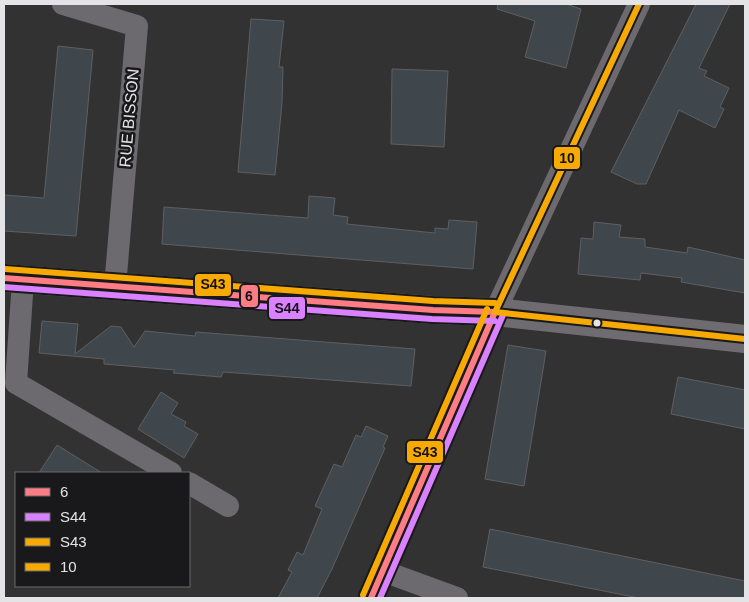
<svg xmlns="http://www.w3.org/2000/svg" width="749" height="602" font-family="Arial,sans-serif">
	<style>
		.building { fill: #3f474d; stroke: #5f5f60 }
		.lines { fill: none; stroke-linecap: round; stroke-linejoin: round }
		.street { stroke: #6c696f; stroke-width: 22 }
		.secondary { stroke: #6e6c71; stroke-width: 28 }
		.bus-1-casing { stroke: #19191b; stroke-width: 10 }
		.bus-2-casing { stroke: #19191b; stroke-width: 10 }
		.bus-3-casing { stroke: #19191b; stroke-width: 10 }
		.bus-4-casing { stroke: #19191b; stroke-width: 10 }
		.bus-1 { stroke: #fe7c84; stroke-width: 6 }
		.bus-2 { stroke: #d981fe; stroke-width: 6 }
		.bus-3 { stroke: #f8aa04; stroke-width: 6 }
		.bus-4 { stroke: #f8aa04; stroke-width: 6 }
		.bus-dot { fill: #e4e4e6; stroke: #19191b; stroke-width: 2 }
		.labels { text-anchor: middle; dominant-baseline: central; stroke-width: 5; stroke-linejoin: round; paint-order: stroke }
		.street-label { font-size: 16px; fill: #e4e4e6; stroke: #19191b }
		.line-badge { stroke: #19191b; stroke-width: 2 }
		.pale-badge-label { font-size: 14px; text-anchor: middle; font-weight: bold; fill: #111 }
	</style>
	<rect width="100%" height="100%" fill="#323233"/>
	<!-- building -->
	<g class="building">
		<polygon points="498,4 566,4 581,9 566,68 525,57 535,21 497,9"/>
		<polygon points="696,4 730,4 699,68 707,71 704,76 729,88 720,107 724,109 715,128 679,110 646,184 637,184 611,172"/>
		<polygon points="251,19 284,21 279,67 283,67 282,103 275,175 238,172"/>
		<polygon points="58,46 93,50 76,236 4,231 4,195 44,198"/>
		<polygon points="392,69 448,71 444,147 391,144"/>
		<polygon points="309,196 335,198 333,215 348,217 347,224 435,233 435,228 448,229 449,220 477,222 473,269 162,244 164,207 308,218"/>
		<polygon points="594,222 621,225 619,237 645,239 645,247 687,253 688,247 745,260 745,293 681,282 682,278 641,273 640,280 578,274 581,238 593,239"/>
		<polygon points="42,321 78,324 75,354 111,326 121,327 134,347 145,331 195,336 196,332 415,349 411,386 223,372 221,377 173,373 175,370 104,364 104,359 39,353"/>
		<polygon points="508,345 546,351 524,486 485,479"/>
		<polygon points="678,377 745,390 745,429 671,414"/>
		<polygon points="161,392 178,403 171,414 186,422 184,426 198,434 184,458 138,429"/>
		<polygon points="366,426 388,436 383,447 385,448 332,569 317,598 278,598 292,572 288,570 297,552 303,555 322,509 315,506 334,464 342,467 356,435 361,437"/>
		<polygon points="57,445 102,473 39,473"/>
		<polygon points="490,529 745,581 745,598 639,598 483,567"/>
	</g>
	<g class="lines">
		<!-- street -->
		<g class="street">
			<polyline points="63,4 137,26 115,287"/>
			<polyline points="23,280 16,383 171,473"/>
			<polyline points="189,483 228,506"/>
			<polyline points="383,571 457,598"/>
			<polyline points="371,598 480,344 639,4"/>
		</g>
		<!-- secondary -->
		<polyline class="secondary" points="4,278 433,310 495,312 745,339"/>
		<!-- bus-1 casing -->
		<g class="bus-1-casing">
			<g id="bus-1">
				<polyline points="4,278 433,310 495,312"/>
				<polyline points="371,598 495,312"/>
			</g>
		</g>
		<!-- bus-2 casing -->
		<g class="bus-2-casing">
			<g id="bus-2">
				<polyline points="4,287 432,319 495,321"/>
				<polyline points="380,598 503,315"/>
			</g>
		</g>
		<!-- bus-3 casing -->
		<g class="bus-3-casing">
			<g id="bus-3">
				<polyline points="5,269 433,301 495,303"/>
				<polyline points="363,595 487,309"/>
			</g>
		</g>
		<!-- bus-4 casing -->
		<g class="bus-4-casing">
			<g id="bus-4">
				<polyline points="495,312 639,4"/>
				<polyline points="495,312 745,339"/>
			</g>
		</g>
		<!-- bus-1 -->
		<use href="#bus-1" class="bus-1"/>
		<!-- bus-2 -->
		<use href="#bus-2" class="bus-2"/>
		<!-- bus-3 -->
		<use href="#bus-3" class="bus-3"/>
		<!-- bus-4 -->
		<use href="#bus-4" class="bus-4"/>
	</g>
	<!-- markers -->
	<circle class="bus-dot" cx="597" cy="323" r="4.5"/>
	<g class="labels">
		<!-- street labels -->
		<g class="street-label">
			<text transform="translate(129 118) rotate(-85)">RUE BISSON</text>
		</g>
	</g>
	<g class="line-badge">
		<rect x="553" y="146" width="28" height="24" rx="5" fill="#f8aa04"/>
		<rect x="194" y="273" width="38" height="24" rx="5" fill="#f8aa04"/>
		<rect x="240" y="284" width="19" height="24" rx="5" fill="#fe7c84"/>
		<rect x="268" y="296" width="38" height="24" rx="5" fill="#d981fe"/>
		<rect x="406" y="440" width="38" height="24" rx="5" fill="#f8aa04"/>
	</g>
	<g class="pale-badge-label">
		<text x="567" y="163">10</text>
		<text x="213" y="289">S43</text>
		<text x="249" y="301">6</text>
		<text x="287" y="313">S44</text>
		<text x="425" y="457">S43</text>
	</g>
	<!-- border -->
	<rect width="749" height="602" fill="none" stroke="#e4e4e6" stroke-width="10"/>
	<!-- legend -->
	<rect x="15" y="472" width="175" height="115" fill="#19191b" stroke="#6a6a6c"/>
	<rect x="25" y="488" width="25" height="8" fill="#fe7c84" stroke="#6a6a6c"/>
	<text x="60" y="497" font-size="15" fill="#e4e4e6">6</text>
	<rect x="25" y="513" width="25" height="8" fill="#d981fe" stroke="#6a6a6c"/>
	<text x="60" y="522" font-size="15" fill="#e4e4e6">S44</text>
	<rect x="25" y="538" width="25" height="8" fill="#f8aa04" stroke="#6a6a6c"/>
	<text x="60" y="547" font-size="15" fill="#e4e4e6">S43</text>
	<rect x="25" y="563" width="25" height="8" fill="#f8aa04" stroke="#6a6a6c"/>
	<text x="60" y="572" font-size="15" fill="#e4e4e6">10</text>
</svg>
